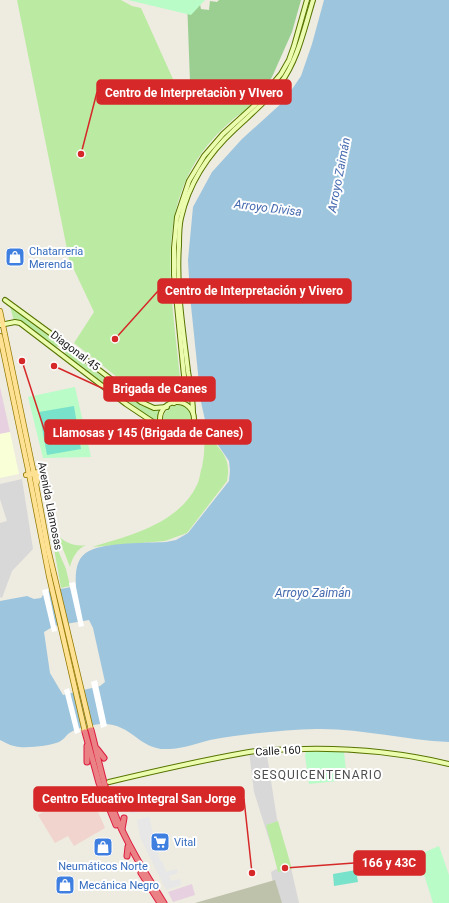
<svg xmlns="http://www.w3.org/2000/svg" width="449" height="903" font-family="Roboto,sans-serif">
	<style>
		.residential { fill: #d9d8d8 }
		.commercial { fill: #f0d4cd }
		.industrial { fill: #e7d1e0 }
		.education { fill: #f9ffd7 }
		.construction { fill: #bfc2ab }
		.grass { fill: #bbeba2 }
		.forest { fill: #9bcf92 }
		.park { fill: #b9fcc8 }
		.pitch { fill: #79e2ca }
		.parking { fill: #e7e7e7 }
		.water { fill: #9dc5de; fill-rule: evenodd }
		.pier { fill: #fff }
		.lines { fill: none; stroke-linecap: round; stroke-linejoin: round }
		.secondary-casing { stroke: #567400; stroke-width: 6 }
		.primary-casing { stroke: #927900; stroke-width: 6 }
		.highway-casing { stroke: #de1b3f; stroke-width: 7 }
		.secondary { stroke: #ecfcaf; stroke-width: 4 }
		.primary { stroke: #ffe193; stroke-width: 4.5 }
		.highway { stroke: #ea8285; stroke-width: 5 }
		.labels { text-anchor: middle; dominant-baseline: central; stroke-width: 4; stroke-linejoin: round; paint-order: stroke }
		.shop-label { font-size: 11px; fill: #366cbe; stroke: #fff; text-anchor: start }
		.street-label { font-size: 11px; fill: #1b1b1b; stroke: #fff }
		.water-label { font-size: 12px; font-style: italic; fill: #4469af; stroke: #fff }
		.neighbourhood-label { font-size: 12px; letter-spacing: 1px; fill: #4e4e4e; stroke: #fff }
		.leader { fill: none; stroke: #d62828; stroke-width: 1.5 }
		.callout-dot { fill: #d62828; stroke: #fff; stroke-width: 1.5 }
		.callout { fill: #d62828; stroke: #d62828; stroke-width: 1.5 }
		.callout-label { font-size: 12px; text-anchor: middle; font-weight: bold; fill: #fff }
	</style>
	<rect width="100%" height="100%" fill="#eeebe0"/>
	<!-- residential -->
	<g class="residential">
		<polygon points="22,479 33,549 12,571 2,598 0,597 0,523 7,521 0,499 0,484"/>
		<polygon points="266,749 277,819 291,868 299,903 279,903 274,890 271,872 278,868 254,792 249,751"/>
	</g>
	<!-- commercial -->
	<polygon class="commercial" points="91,796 105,828 74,846 68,836 55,843 38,815 68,797 73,807"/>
	<!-- industrial -->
	<g class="industrial">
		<polygon points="0,387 10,432 0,434"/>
		<polygon points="192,884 195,895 173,902 168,892"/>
	</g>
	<!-- education -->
	<polygon class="education" points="10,432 19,474 0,478 0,434"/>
	<!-- construction -->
	<polygon class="construction" points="275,880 282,903 195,903"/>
	<!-- grass -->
	<g class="grass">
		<path d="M 17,0 L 121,0 L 132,6 L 141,8 L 177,88 L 255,104 C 247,110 237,115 230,122 C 149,192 171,284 180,378 C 177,399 159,408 141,396 L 74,343 L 94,312 L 69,259 Z"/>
		<polygon points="10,306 59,344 60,346 56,347 23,322 18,321 14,322"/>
		<polygon points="66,350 142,406 160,410 159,417 159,425 65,354"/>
		<circle cx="178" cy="420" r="15"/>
		<path d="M 206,431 C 219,451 232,455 227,481 L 187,533 L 165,541 L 92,547 C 131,535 178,524 197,485 C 200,479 200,472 202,467 C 204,456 206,444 202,434 Z"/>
		<polygon points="50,526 54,541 66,569 70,586 61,588"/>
		<path d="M 57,534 C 64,543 76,547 86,545 C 77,549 72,558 70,567 Z"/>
		<polygon points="278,821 292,869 278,872 266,825"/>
	</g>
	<!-- forest -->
	<polygon class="forest" points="187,0 200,4 201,9 209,10 210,1 217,2 219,0 301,0 292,32 272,77 254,103 190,82"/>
	<!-- park -->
	<g class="park">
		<polygon points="128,0 205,0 191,15"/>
		<polygon points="75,387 91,457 43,458 28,397"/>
		<polygon points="309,751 344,752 347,780 309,784 305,756 306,752"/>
		<polygon points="439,846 449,875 449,903 433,903 418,855"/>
	</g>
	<!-- pitch -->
	<g class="pitch">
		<polygon points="74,406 81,449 47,455 39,412"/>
		<polygon points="356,870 358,882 334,886 333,874"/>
	</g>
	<!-- parking -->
	<g class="parking">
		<polygon points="142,799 145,811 131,814 126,802"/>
		<polygon points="149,817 160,861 162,861 166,872 177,869 178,873 169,876 171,881 180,879 181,885 166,890 143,843 140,836 137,820"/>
	</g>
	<!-- water -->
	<path class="water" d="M 324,0 L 449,0 L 449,742 C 404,740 360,728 316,729 C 283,730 243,734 210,740 C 198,743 181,749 169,749 C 138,751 133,722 100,724 C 91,725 75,728 68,734 C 65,737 63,740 59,742 C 49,746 24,749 14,746 C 9,745 5,742 0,740 L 0,601 L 27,596 L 34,599 L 41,598 L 45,592 L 76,586 C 75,573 76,557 89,551 C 106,542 147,543 166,542 L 176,540 L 188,533 L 229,481 L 230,470 L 229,461 L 207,429 L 201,402 L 190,296 L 188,260 L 193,207 L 212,172 L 242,139 L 284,101 L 301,76 L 312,44 ZM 89,620 L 93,628 L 105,682 L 100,686 L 63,695 L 50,673 L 44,632 L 54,626 Z"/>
	<!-- pier -->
	<g class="pier">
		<polygon points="75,582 84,626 79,627 69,583"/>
		<polygon points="48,589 57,631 52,632 42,590"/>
		<polygon points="97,680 107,726 101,728 91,682"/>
		<polygon points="69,688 80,732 75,734 64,690"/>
	</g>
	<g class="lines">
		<!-- secondary casing -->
		<g class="secondary-casing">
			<g id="secondary">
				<polyline points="5,300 65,344 141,402 154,408 167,407"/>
				<polyline points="0,325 15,322 20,323 126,404 165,430"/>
				<circle cx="177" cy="419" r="17"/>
				<polyline points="174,403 179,398 185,386 174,275 174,248 177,217 189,181 204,156 223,134 255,105 281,74 289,60 294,46 307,0"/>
				<path d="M 193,413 C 193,399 190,385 188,371 C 183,329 176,287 179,245 C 179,236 179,226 181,218 C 189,182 209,153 235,129 C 251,114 267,101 280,84 C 298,60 304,29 313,0"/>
				<path d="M 109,782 C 155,771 203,760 249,752 C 267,749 286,750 304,749 C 353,748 402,753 449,764"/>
			</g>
		</g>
		<!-- primary casing -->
		<g class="primary-casing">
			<g id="primary">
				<polyline points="0,311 35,479 48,549 91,730"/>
				<polyline points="0,336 29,474 49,576 85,732"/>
				<polyline points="26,475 39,472 37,482"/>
			</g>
		</g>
		<!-- highway casing -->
		<g class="highway-casing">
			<g id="highway">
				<path d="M 91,730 C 98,756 102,782 112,807 C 125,841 145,873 164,903"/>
				<polyline points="85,732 99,783 116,825"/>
				<polyline points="87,746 87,762"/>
				<polyline points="97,749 104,758"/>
				<polyline points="122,829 124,818"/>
				<polyline points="127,856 128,847"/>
				<polyline points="141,873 160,903"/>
			</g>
		</g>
		<!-- secondary -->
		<use href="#secondary" class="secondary"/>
		<!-- primary -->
		<use href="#primary" class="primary"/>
		<!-- highway -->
		<use href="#highway" class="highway"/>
	</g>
	<!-- icons -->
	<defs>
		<g id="shop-square" transform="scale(1)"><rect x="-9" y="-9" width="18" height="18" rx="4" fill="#3f7fe0" stroke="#fff"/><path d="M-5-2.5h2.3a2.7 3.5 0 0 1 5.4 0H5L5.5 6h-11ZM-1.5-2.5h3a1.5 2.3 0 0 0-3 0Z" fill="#fff"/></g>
		<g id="supermarket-square" transform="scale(1)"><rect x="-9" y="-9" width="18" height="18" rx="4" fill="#3f7fe0" stroke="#fff"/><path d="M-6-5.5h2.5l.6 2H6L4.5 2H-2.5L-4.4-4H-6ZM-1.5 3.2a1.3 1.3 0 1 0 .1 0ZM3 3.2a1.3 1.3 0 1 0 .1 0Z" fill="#fff"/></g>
	</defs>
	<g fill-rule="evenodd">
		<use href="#shop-square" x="15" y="257"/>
		<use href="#supermarket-square" x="160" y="842"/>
		<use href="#shop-square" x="103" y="847"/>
		<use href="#shop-square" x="65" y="885"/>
	</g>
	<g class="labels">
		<!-- shop labels -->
		<g class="shop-label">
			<text x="29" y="251">Chatarreria<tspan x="29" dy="13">Merenda</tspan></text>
			<text x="174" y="842">Vital</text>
			<text x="103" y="866" text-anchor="middle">Neumáticos Norte</text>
			<text x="79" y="885">Mecánica Negro</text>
		</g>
		<!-- street labels -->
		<g class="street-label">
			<text transform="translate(75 351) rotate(37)">Diagonal 45</text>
			<text transform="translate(50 506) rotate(79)">Avenida Llamosas</text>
			<text transform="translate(278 751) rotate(-3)">Calle 160</text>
		</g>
		<!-- water labels -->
		<g class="water-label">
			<text transform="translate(339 175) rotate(-79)">Arroyo Zaimán</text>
			<text transform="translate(268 208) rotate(7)">Arroyo Divisa</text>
			<text x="313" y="593">Arroyo Zaimán</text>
		</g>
		<!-- neighbourhood labels -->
		<g class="neighbourhood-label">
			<text x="318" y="775">SESQUICENTENARIO</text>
		</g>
	</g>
	<!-- callouts -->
	<path class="leader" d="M81 154L97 92M115 339L158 291M54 366L104 389M22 361L45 432M252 873L244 799M285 868L354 863"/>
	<g class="callout-dot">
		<circle cx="81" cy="154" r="4"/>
		<circle cx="115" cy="339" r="4"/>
		<circle cx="54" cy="366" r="4"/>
		<circle cx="22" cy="361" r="4"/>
		<circle cx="252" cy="873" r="4"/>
		<circle cx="285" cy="868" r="4"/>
	</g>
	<g class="callout">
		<rect x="97" y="80" width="194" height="24" rx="4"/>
		<rect x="158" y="279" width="193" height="24" rx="4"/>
		<rect x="104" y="377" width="111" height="24" rx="4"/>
		<rect x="45" y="420" width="206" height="24" rx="4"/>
		<rect x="34" y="787" width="210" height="24" rx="4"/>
		<rect x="354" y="851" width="71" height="24" rx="4"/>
	</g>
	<g class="callout-label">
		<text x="194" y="97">Centro de Interpretaciòn y VIvero</text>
		<text x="254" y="295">Centro de Interpretación y Vivero</text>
		<text x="160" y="393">Brigada de Canes</text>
		<text x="148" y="437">Llamosas y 145 (Brigada de Canes)</text>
		<text x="139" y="803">Centro Educativo Integral San Jorge</text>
		<text x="389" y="867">166 y 43C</text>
	</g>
</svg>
